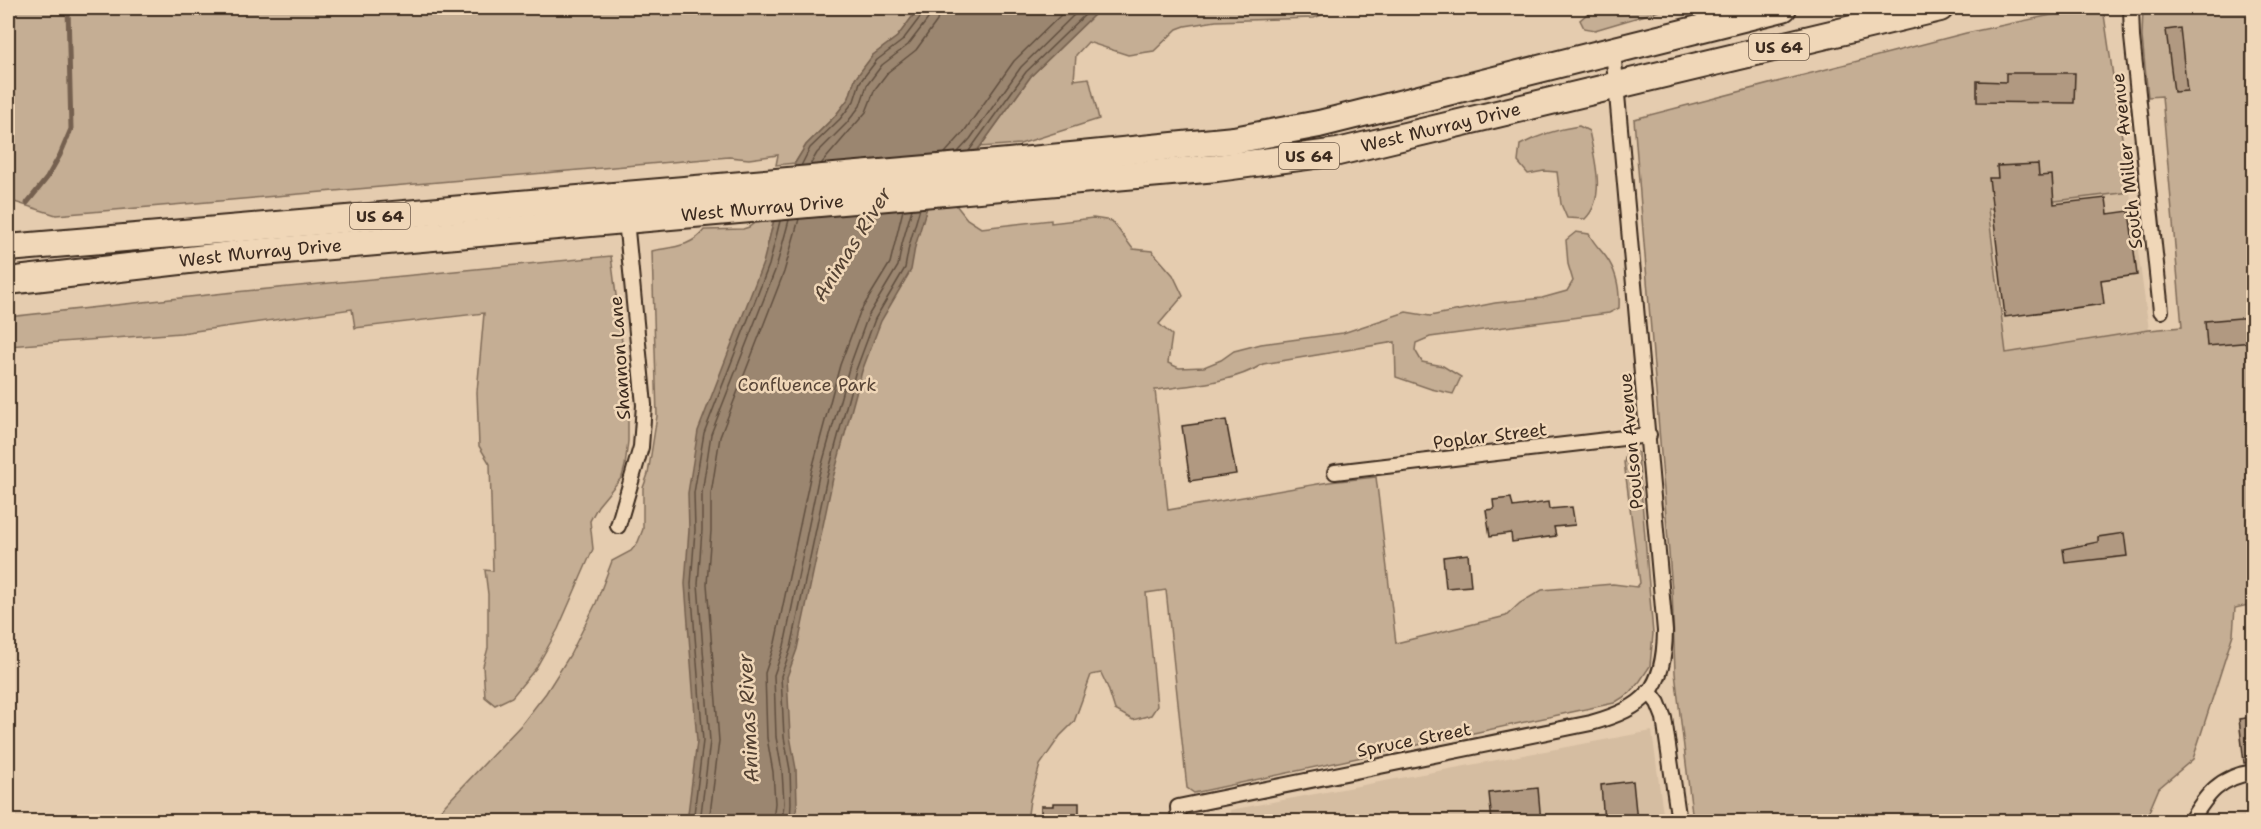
<svg xmlns="http://www.w3.org/2000/svg" width="2261" height="829" font-family="'Shantell Sans',sans-serif">
	<style>
		.built { fill: #d5bda1 }
		.green { fill: #c5ae94; stroke: #806c59; stroke-width: 1.5 }
		.water { fill: #9b8670; stroke: #75614f; stroke-width: 1.5 }
		.lines { fill: none; stroke-linecap: round; stroke-linejoin: round }
		.shore { stroke: #614f3f; stroke-width: 1.5 }
		.stream { stroke: #75614f; stroke-width: 5 }
		.building { fill: #b19981; stroke: #3b2a1e; stroke-width: 1.5 }
		.street-casing { stroke: #3b2a1e; stroke-width: 18 }
		.highway-casing { stroke: #3b2a1e; stroke-width: 30 }
		.street { stroke: #f0d7b8; stroke-width: 14 }
		.highway { stroke: #f0d7b8; stroke-width: 26 }
		.labels { text-anchor: middle; dominant-baseline: central; stroke-width: 5; stroke-linejoin: round; paint-order: stroke }
		.shield { fill: #f0d7b8; stroke: #715e4c; stroke-width: 1.5 }
		.shield-label { font-size: 16px; font-weight: bold; fill: #3b2a1e }
		.street-label { font-size: 18px; fill: #3b2a1e; stroke: #f0d7b8 }
		.park-label { font-size: 18px; fill: #574436; stroke: #f0d7b8 }
		.water-label { font-size: 20px; font-style: italic; fill: #534132; stroke: #f0d7b8 }
	</style>
	<rect width="100%" height="100%" fill="#e5ccaf"/>
	<filter id="ink" filterUnits="userSpaceOnUse"><feTurbulence type="fractalNoise" baseFrequency=".0167" numOctaves="2"/><feDisplacementMap in="SourceGraphic" scale="12" xChannelSelector="R" yChannelSelector="G"/><feConvolveMatrix kernelMatrix="1 2 1 2 8 2 1 2 1" color-interpolation-filters="sRGB"/></filter>
	<g filter="url(#ink)">
		<!-- built -->
		<g class="built">
			<polygon points="2130,192 2149,330 2006,354 1988,209"/>
			<polygon points="1652,731 1664,821 1232,822 1230,810"/>
		</g>
		<!-- green -->
		<g class="green">
			<polygon points="8,8 919,8 897,37 873,55 855,79 849,98 835,116 806,145 795,163 776,165 778,155 749,159 729,157 56,215 8,200"/>
			<polygon points="1101,8 1339,8 1314,18 1216,21 1185,26 1177,29 1154,51 1128,55 1088,42 1076,55 1074,80 1089,78 1099,119 1020,144 980,147 1031,76"/>
			<polygon points="1613,8 1669,8 1595,30 1584,28 1580,20 1587,14"/>
			<polygon points="2085,8 2103,8 2130,192 1988,209 2006,353 2149,330 2182,327 2162,96 2148,97 2142,37 2143,8 2253,8 2253,604 2235,608 2233,634 2193,759 2159,788 2145,821 1693,821 1675,673 1672,590 1634,119 1966,33"/>
			<path d="M 1579,126 L 1589,131 C 1594,157 1607,198 1585,219 L 1567,218 L 1561,204 L 1557,172 L 1544,171 L 1528,174 L 1518,162 L 1520,145 C 1539,135 1558,129 1579,126 Z"/>
			<path d="M 956,205 L 967,219 L 981,228 L 1051,220 L 1051,223 L 1093,218 L 1112,221 L 1133,249 L 1152,251 L 1173,275 L 1183,296 L 1159,324 L 1172,335 L 1168,363 L 1179,368 L 1204,367 L 1221,360 L 1234,351 L 1261,344 L 1343,333 L 1406,312 L 1430,316 L 1495,303 L 1542,298 L 1567,291 L 1573,281 L 1568,264 L 1566,240 L 1576,232 L 1589,234 C 1594,244 1600,249 1606,257 C 1617,272 1620,289 1619,308 L 1609,313 L 1430,337 L 1416,343 L 1415,350 L 1422,362 L 1443,366 L 1461,377 L 1453,394 L 1431,389 L 1396,377 L 1395,342 L 1263,364 C 1233,383 1191,385 1155,390 L 1168,510 L 1329,482 L 1376,477 L 1396,643 L 1506,616 L 1520,603 L 1542,590 L 1613,584 L 1637,587 L 1640,583 L 1624,462 L 1627,451 L 1635,449 L 1638,453 L 1653,634 L 1650,666 L 1640,681 L 1630,693 L 1614,703 L 1194,793 L 1187,788 L 1166,590 L 1146,593 L 1157,706 L 1151,715 L 1133,720 L 1115,710 L 1108,688 L 1101,673 L 1091,675 L 1074,722 L 1060,736 L 1040,765 L 1030,800 L 1027,821 L 429,822 L 522,724 L 546,693 L 570,655 L 596,603 L 612,561 L 631,551 L 638,542 L 643,529 L 643,488 L 648,474 L 657,416 L 652,251 C 671,247 692,247 704,230 L 743,229 L 749,227 L 757,221 L 774,220 L 766,252 L 927,207 Z"/>
			<polygon points="611,256 628,389 628,441 625,466 622,477 598,506 590,521 593,549 558,629 536,668 512,697 495,705 485,697 483,666 488,648 488,594 485,570 493,571 490,464 479,446 477,392 484,313 355,328 352,309 181,333 8,346 8,317 225,293"/>
		</g>
		<!-- water -->
		<polygon class="water" points="919,8 1101,8 1031,76 980,147 927,207 915,247 911,270 881,321 862,371 833,478 797,649 787,677 790,736 796,769 797,804 795,821 687,822 697,741 685,584 689,530 688,493 698,431 763,263 774,220 795,163 806,145 835,116 849,98 855,79 873,55 897,37"/>
		<g class="lines">
			<!-- shore -->
			<g class="shore">
				<polyline points="969,151 1026,72 1092,8"/>
				<polyline points="958,152 970,139 1021,67 1081,8"/>
				<polyline points="945,153 963,133 1014,61 1068,8"/>
				<polyline points="821,164 866,112 875,89 888,72 916,50 937,21 940,8"/>
				<polyline points="810,165 817,153 846,124 860,106 867,85 882,65 908,45 928,19 931,8"/>
				<polyline points="801,166 810,148 840,119 854,101 860,82 877,60 902,41 921,16 923,8"/>
				<polyline points="693,822 703,741 691,584 695,530 694,493 704,433 769,265 780,221"/>
				<polyline points="700,822 710,741 698,584 702,530 702,493 711,434 776,268 789,220"/>
				<polyline points="709,822 719,741 707,584 711,531 711,494 720,437 784,272 799,219"/>
				<polyline points="773,822 775,803 773,772 767,738 765,673 775,643 811,473 840,365 860,312 890,263 903,210"/>
				<polyline points="782,822 784,803 782,771 776,737 774,675 784,646 819,475 849,368 868,316 898,266 902,244 912,209"/>
				<polyline points="790,822 791,803 790,770 784,737 781,676 791,648 827,477 856,370 875,319 905,268 909,246 920,208"/>
			</g>
			<!-- stream -->
			<polyline class="stream" points="27,203 47,178 60,155 71,129 68,8"/>
		</g>
		<!-- building -->
		<g class="building">
			<polygon points="2180,28 2187,91 2174,92 2166,30"/>
			<polygon points="2006,73 2075,73 2074,103 1977,102 1977,81 2006,82"/>
			<polygon points="2038,164 2039,176 2052,175 2054,204 2106,198 2108,214 2129,211 2137,275 2101,280 2104,304 2005,317 1989,178 1998,178 1997,166"/>
			<polygon points="2252,317 2253,342 2207,346 2205,321"/>
			<polygon points="1226,420 1236,474 1190,481 1182,426"/>
			<polygon points="1511,498 1513,507 1548,502 1549,509 1572,507 1575,525 1554,527 1556,536 1512,542 1511,533 1490,536 1486,510 1494,509 1493,500"/>
			<polygon points="2124,533 2127,556 2065,563 2063,549 2098,542 2098,537"/>
			<polygon points="1468,554 1471,586 1446,588 1443,557"/>
			<polygon points="2253,717 2253,762 2244,763 2239,719"/>
			<polygon points="1633,781 1637,822 1604,822 1601,785"/>
			<polygon points="1538,788 1541,822 1492,822 1489,793"/>
			<polygon points="1053,803 1079,803 1079,822 1041,822 1041,806 1053,806"/>
		</g>
		<g class="lines">
			<!-- street casing -->
			<g class="street-casing">
				<g id="street">
					<polyline points="2131,8 2132,37 2161,311"/>
					<polyline points="1335,472 1649,435"/>
					<polyline points="618,526 641,447 644,405 626,220"/>
					<polyline points="1649,691 1658,703 1664,718 1679,822"/>
					<path d="M 1179,822 L 1178,807 L 1591,723 C 1646,707 1664,690 1665,631 L 1613,50"/>
					<path d="M 2190,822 C 2207,794 2219,777 2254,772"/>
				</g>
			</g>
			<!-- highway casing -->
			<g class="highway-casing">
				<g id="highway">
					<polyline points="8,248 1009,162 1234,140 1319,124 1783,8"/>
					<path id="s1" d="M 8,281 L 240,254 L 1217,168 L 1338,152 L 1940,8"/>
				</g>
			</g>
			<!-- street -->
			<use href="#street" class="street"/>
			<!-- highway -->
			<use href="#highway" class="highway"/>
		</g>
	</g>
	<g class="labels">
		<!-- shield labels -->
		<g class="shield">
			<rect x="1749" y="34" width="60" height="26" rx="4.5"/>
			<rect x="1279" y="143" width="60" height="26" rx="4.5"/>
			<rect x="350" y="203" width="60" height="26" rx="4.5"/>
		</g>
		<g class="shield-label">
			<text x="1779" y="47">US 64</text>
			<text x="1309" y="156">US 64</text>
			<text x="380" y="216">US 64</text>
		</g>
		<!-- street labels -->
		<g class="street-label">
			<text stroke="none"><textPath href="#s1" startOffset="1442">West Murray Drive</textPath></text>
			<text transform="translate(2127 161) rotate(-96)">South Miller Avenue</text>
			<text stroke="none"><textPath href="#s1" startOffset="758">West Murray Drive</textPath></text>
			<text stroke="none"><textPath href="#s1" startOffset="254">West Murray Drive</textPath></text>
			<text transform="translate(620 358) rotate(-94)">Shannon Lane</text>
			<text transform="translate(1490 436) rotate(-7)">Poplar Street</text>
			<text transform="translate(1631 441) rotate(-95)">Poulson Avenue</text>
			<text transform="translate(1414 740) rotate(-11)">Spruce Street</text>
		</g>
		<!-- park labels -->
		<g class="park-label">
			<text x="807" y="385">Confluence Park</text>
		</g>
		<!-- water labels -->
		<g class="water-label">
			<text transform="translate(852 244) rotate(-58)">Animas River</text>
			<text transform="translate(748 718) rotate(-93)">Animas River</text>
		</g>
	</g>
	<!-- margin -->
	<rect width="2261" height="829" fill="none" stroke="#f0d7b8" stroke-width="30"/>
	<rect x="15" y="15" width="2231" height="799" fill="none" stroke="#3b2a1e" stroke-width="2" filter="url(#ink)"/>
</svg>
